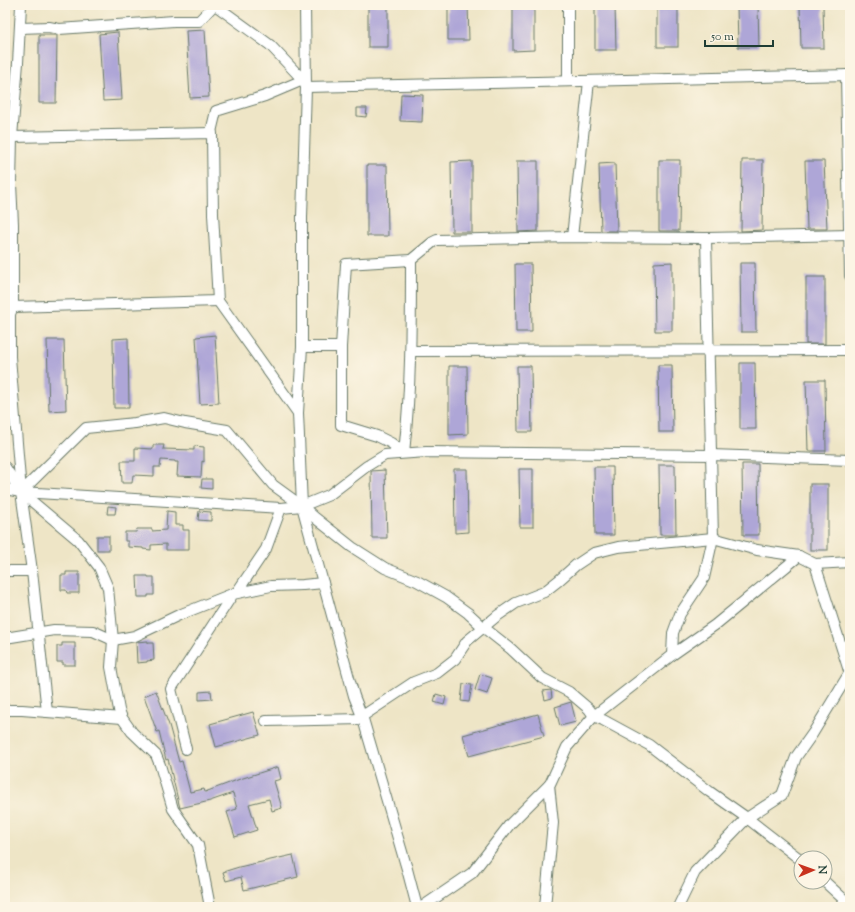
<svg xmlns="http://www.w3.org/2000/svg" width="855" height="912" font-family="'Sorts Mill Goudy',serif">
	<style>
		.building { fill: #aea6d7 }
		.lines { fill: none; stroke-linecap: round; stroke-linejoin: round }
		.street-casing { stroke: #677867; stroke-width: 12 }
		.street { stroke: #fff; stroke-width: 10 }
	</style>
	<rect width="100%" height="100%" fill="#fcf5e5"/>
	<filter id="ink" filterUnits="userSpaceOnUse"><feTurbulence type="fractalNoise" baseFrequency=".025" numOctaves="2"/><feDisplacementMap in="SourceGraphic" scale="8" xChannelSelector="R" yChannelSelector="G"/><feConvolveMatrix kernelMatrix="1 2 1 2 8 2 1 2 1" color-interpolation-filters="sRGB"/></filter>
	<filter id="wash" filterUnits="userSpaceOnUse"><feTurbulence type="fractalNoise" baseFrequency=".012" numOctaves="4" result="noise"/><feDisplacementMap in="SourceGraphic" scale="16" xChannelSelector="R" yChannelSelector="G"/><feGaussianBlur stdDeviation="0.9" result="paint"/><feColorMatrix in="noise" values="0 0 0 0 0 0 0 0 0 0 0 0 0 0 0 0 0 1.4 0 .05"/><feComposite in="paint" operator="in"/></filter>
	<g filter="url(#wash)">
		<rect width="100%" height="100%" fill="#eee5c6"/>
		<g id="blocks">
			<!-- building -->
			<g class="building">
				<rect x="368" y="5" width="20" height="42"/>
				<polygon points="448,5 468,5 469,40 448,40"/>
				<polygon points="513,5 534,5 534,50 513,51"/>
				<polygon points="595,5 615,5 616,50 595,50"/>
				<rect x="657" y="5" width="21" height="42"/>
				<polygon points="737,5 758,5 759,47 738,47"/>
				<polygon points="800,5 823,5 824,48 801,48"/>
				<polygon points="205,30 209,97 190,98 186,31"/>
				<polygon points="118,32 122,100 103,101 99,34"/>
				<polygon points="39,35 57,35 56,103 39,103"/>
				<polygon points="401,94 423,95 422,122 400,121"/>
				<polygon points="357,108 367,108 366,117 357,116"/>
				<polygon points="659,160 680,160 679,231 659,231"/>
				<polygon points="742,160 763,160 762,230 741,231"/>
				<polygon points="472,161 472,232 452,232 451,162"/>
				<polygon points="517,161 538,161 538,231 518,232"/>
				<polygon points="805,161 824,161 827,229 807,229"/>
				<polygon points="615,163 617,231 601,231 599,164"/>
				<polygon points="367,165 387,165 388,236 367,236"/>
				<polygon points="672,262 672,331 655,331 654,263"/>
				<polygon points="740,263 755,263 756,332 741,332"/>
				<polygon points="515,264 531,264 532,332 516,332"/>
				<rect x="806" y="277" width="19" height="67"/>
				<polygon points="215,335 219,403 200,404 196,337"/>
				<polygon points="128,338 129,408 114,408 113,339"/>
				<polygon points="47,340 64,340 66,410 49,411"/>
				<polygon points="740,363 755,363 756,429 740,429"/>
				<polygon points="658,365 672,365 673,432 659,432"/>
				<polygon points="449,366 467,366 468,434 449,435"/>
				<polygon points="517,366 531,366 532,432 518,432"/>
				<polygon points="806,380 825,380 826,451 808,451"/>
				<polygon points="153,445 164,445 163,449 194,450 194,446 204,447 204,462 202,461 201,477 177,476 178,462 175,462 175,461 161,460 160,467 154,467 154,476 133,475 132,483 122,483 121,461 135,461 135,448 153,449"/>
				<polygon points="742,464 758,464 759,535 743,535"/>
				<polygon points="659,465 675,465 676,535 660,535"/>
				<polygon points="594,467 613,467 614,535 595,535"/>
				<polygon points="454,469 467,469 468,532 455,533"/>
				<polygon points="519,469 533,469 533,527 520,527"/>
				<polygon points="385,470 387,538 372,538 371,471"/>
				<polygon points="202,479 212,479 212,489 201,488"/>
				<rect x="810" y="484" width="18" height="66"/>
				<polygon points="108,506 116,507 115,514 107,514"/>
				<polygon points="167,511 175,512 175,525 183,525 183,530 189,530 189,550 166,550 166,544 151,545 151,550 143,549 143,548 128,547 128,541 125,541 125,532 136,532 137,529 152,529 152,531 166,530"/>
				<polygon points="199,511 211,512 211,521 198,520"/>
				<rect x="97" y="536" width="12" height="14"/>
				<polygon points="66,572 79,572 79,593 67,593 66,590 61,590 61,575 66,575"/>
				<polygon points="137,576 148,576 148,577 154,577 154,595 148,595 148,597 138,597"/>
				<polygon points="148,641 148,643 153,643 154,660 147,661 147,662 137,663 136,642"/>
				<polygon points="62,643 75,643 75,665 63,665 63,662 57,662 57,646 62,646"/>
				<polygon points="480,674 492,678 487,694 475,690"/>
				<polygon points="463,684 472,685 469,702 461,701"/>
				<polygon points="551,690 552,698 545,700 543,691"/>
				<polygon points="156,691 169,725 179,762 182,761 190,792 204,789 205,792 240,779 278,767 281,779 274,781 282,808 272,811 269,799 249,804 257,830 235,837 227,812 237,809 233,793 210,801 180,808 168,759 166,760 159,731 157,732 144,696"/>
				<polygon points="211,691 212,699 199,700 199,692"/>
				<polygon points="436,694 446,697 444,705 434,702"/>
				<polygon points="571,702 576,722 560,726 555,707"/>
				<polygon points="253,712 260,735 216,747 210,724"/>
				<polygon points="538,714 544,736 469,756 463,735"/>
				<polygon points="293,855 298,877 244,890 241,877 226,881 223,872 239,867"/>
			</g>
		</g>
	</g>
	<g filter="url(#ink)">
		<use href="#blocks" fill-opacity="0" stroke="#677867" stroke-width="1"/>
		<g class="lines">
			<!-- street casing -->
			<g class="street-casing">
				<g id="street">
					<polyline points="21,5 18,63 12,137 11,184 13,224 13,307 10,314 10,357 21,492 32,571 47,712"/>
					<polyline points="215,5 270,45 303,80 306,87 850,75"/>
					<polyline points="305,5 306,87 302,217 302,347 298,413 302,506 354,696 363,719 407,869 417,907"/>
					<polyline points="568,5 568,81"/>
					<polyline points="20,28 49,27 59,29 174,21 199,21 214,5"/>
					<polyline points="846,75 850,276"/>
					<polyline points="211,132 216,111 265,96 303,80"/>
					<polyline points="5,134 12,137 212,133 213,214 218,301 298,413"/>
					<polyline points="572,237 589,81"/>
					<polyline points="706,238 713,538 704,578 680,614 673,633 672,655 715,625 799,556"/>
					<polyline points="13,307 218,301"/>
					<polyline points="302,347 341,347"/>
					<polyline points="411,351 850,350"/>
					<path d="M 404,453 C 411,389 411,325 411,260 L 433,242 L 437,240 L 572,237 L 706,238 L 850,235"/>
					<polyline points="404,453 391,443 377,436 341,425 341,347 346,264 411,260"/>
					<polyline points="5,467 21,492 78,540 99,567 108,588 113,640 111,667 119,710 122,718 132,732 156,755 160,765 173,809 198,845 210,907"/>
					<polyline points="5,489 21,492 281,508 302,506 329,495 367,466 385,455 426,452 711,455 850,460"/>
					<polyline points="21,492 86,428 135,423 164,418 185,423 227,430 273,485 302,506 314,517 352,547 385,568 417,581 446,597 468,613 483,627 511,649 542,678 569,692 589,709 594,716 603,720 649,745 710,792 747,818 801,860"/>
					<polyline points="815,564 850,674"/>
					<polyline points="5,571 32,571"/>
					<polyline points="5,638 54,630 93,631 113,640 135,636 179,615 237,592 266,549 281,508"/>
					<polyline points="5,710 22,710 122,718"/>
					<polyline points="358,719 414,682 437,673 455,659 467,641 497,616 516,603 544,592 558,581 576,565 594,553 618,547 713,538 757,550 799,556 815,564 850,562"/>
					<polyline points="266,721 363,719"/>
					<polyline points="186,749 171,689 233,594 271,586 303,585 323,583"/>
					<polyline points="825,882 850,905"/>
					<polyline points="422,907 472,873 510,824 549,785"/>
					<polyline points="545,907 553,823 549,785 550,784 567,747 594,716 672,655"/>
					<polyline points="678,907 695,872 747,818 782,795 796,757 813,733 850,672"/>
				</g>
			</g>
			<!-- street -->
			<use href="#street" class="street"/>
		</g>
	</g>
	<!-- margin -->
	<rect width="855" height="912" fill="none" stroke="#fcf5e5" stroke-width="20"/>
	<!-- north arrow -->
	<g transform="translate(813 870) rotate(88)"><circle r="19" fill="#fcf5e5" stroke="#a4ab9e"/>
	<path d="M0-3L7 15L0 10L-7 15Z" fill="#c8321e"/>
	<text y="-6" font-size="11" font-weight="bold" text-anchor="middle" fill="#1f3d34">N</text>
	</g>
	<!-- scale -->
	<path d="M705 40v6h68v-6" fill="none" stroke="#1f3d34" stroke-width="2"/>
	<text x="711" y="40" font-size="12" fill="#1f3d34" stroke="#fcf5e5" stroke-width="3" paint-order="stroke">50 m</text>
</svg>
